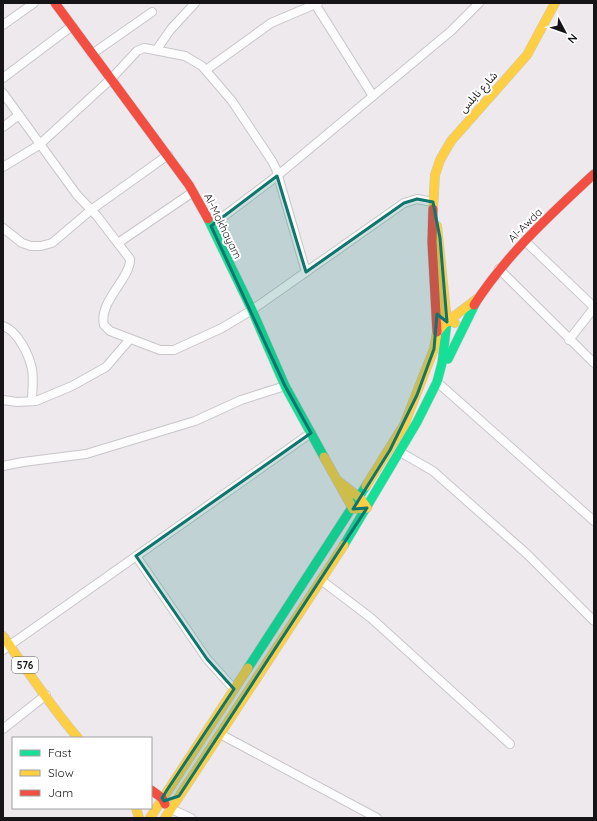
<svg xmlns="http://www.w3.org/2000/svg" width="597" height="821" font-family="Quicksand,'Noto Sans Arabic',sans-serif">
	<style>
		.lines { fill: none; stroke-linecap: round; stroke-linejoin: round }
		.street-casing { stroke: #c9c6c9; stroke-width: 10 }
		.fast-casing { stroke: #c9c6c9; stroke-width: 10 }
		.slow-casing { stroke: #c9c6c9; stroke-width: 10 }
		.jam-casing { stroke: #c9c6c9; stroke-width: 10 }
		.street { stroke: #fcfcfc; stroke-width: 8 }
		.fast { stroke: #16e098; stroke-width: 9 }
		.slow { stroke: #ffcf43; stroke-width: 9 }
		.jam { stroke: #f24e42; stroke-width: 9 }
		.marked { fill: #0f766e; fill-opacity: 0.2; stroke: #0f766e; stroke-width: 3; stroke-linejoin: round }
		.labels { text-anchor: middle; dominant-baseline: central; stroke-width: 4; stroke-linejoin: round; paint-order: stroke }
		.shield { fill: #fff; stroke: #5d5a5d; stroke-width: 1 }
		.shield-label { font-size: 10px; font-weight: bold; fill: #171417 }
		.street-label { font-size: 11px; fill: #171417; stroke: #fff }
	</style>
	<rect width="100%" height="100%" fill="#ede9ed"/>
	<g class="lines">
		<!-- street casing -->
		<g class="street-casing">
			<g id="street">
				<polyline points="315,4 373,96"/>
				<polyline points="3,25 34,3"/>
				<polyline points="157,49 171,29 195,3"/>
				<polyline points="92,54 152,12"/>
				<polyline points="206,70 271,23 318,3"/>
				<polyline points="3,78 72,26"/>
				<path d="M 3,93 L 77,195 L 97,216 L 130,259 C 131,278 98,302 104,325 L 110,331 L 160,350 L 174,350 L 222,328 L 252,310 L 404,203 L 417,199 L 433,202"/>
				<polyline points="3,127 19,115"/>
				<polyline points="3,167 39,145 111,79 137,51 144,48 185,56 202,66 232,101 272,161 276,169 306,272"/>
				<polyline points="211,226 277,176 451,31 479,3"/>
				<polyline points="3,228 22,243 31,246 41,246 52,243 91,210 168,155"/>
				<polyline points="525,241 594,307"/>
				<polyline points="118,243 193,192"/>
				<polyline points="499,269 594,363"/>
				<path d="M 3,326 C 18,331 29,355 32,369 C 34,379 32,391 32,401"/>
				<polyline points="569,340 594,308"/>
				<polyline points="437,382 594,521"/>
				<polyline points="3,400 17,402 36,401 72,386 106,367 130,339"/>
				<polyline points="400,452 433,471 527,554 594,621"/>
				<polyline points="3,466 23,462 86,454 195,421 241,400 285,386"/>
				<polyline points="136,556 207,659 234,689"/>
				<polyline points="321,580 371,618 510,744"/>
				<polyline points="3,650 311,433"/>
				<polyline points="3,729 46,695"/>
				<polyline points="220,734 377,818"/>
				<polyline points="171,809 191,818"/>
			</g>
		</g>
		<!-- fast casing -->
		<g class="fast-casing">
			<g id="fast">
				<polyline points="208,219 252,310 285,386 324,457"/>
				<polyline points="448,359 476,302"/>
				<polyline points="344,545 417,422 437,382 442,363 447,322"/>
				<polyline points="248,668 366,486"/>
			</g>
		</g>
		<!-- slow casing -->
		<g class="slow-casing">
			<g id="slow">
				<polyline points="433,209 435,175 440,160 451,141 527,55 555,3"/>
				<polyline points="437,226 447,322"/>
				<polyline points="436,302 444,319 455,323"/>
				<polyline points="324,457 353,509 367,508 360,498 337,480"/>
				<polyline points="366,486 404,425 434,349 437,332 444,324 478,298"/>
				<path d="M 3,636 C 27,670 51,707 78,738"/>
				<polyline points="136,808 139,818"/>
				<polyline points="150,818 248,668"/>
				<polyline points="165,818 344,545"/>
			</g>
		</g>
		<!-- jam casing -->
		<g class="jam-casing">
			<g id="jam">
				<polyline points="55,3 189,185 208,219"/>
				<polyline points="433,209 432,242 437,332"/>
				<path d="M 474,305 C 507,254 550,215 594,174"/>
				<polyline points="151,790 162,798 165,804"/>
			</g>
		</g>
		<!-- street -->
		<use href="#street" class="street"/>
		<!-- fast -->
		<use href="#fast" class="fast"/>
		<!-- slow -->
		<use href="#slow" class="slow"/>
		<!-- jam -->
		<use href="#jam" class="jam"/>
	</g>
	<!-- marked area -->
	<path class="marked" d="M 277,176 L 306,272 L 404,203 L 417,199 L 433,202 L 440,238 L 447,322 L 437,314 L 434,349 L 417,395 L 390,450 L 353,509 L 367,508 L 179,796 L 164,801 L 162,798 L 167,790 L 234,689 L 207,659 L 136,556 L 311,433 L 285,386 L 211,226 Z"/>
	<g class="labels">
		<!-- shield labels -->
		<rect class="shield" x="12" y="657" width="26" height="16" rx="3"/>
		<g class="shield-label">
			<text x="25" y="665">576</text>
		</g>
		<!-- street labels -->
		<g class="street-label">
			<text transform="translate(478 92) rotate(-48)">شارع نابلس</text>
			<text transform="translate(525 225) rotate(-45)">Al-Awda</text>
			<text transform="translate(223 226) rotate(64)">Al-Mokhayam</text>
		</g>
	</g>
	<!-- border -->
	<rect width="597" height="821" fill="none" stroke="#171417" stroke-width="8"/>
	<!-- legend -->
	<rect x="12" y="737" width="140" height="72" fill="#ffffff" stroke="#a2a1a2"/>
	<rect x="20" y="750" width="20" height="6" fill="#16e098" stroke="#a2a1a2"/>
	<text x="48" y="757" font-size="12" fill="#171417">Fast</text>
	<rect x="20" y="770" width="20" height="6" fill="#ffcf43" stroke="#a2a1a2"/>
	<text x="48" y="777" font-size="12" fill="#171417">Slow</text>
	<rect x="20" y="790" width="20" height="6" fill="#f24e42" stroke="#a2a1a2"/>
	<text x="48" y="797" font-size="12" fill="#171417">Jam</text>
	<!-- north arrow -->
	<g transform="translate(565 32) rotate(131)" stroke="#ffffff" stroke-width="3" paint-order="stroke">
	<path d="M0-3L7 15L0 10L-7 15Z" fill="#171417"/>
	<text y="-6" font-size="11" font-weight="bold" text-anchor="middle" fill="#171417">N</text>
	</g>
</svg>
